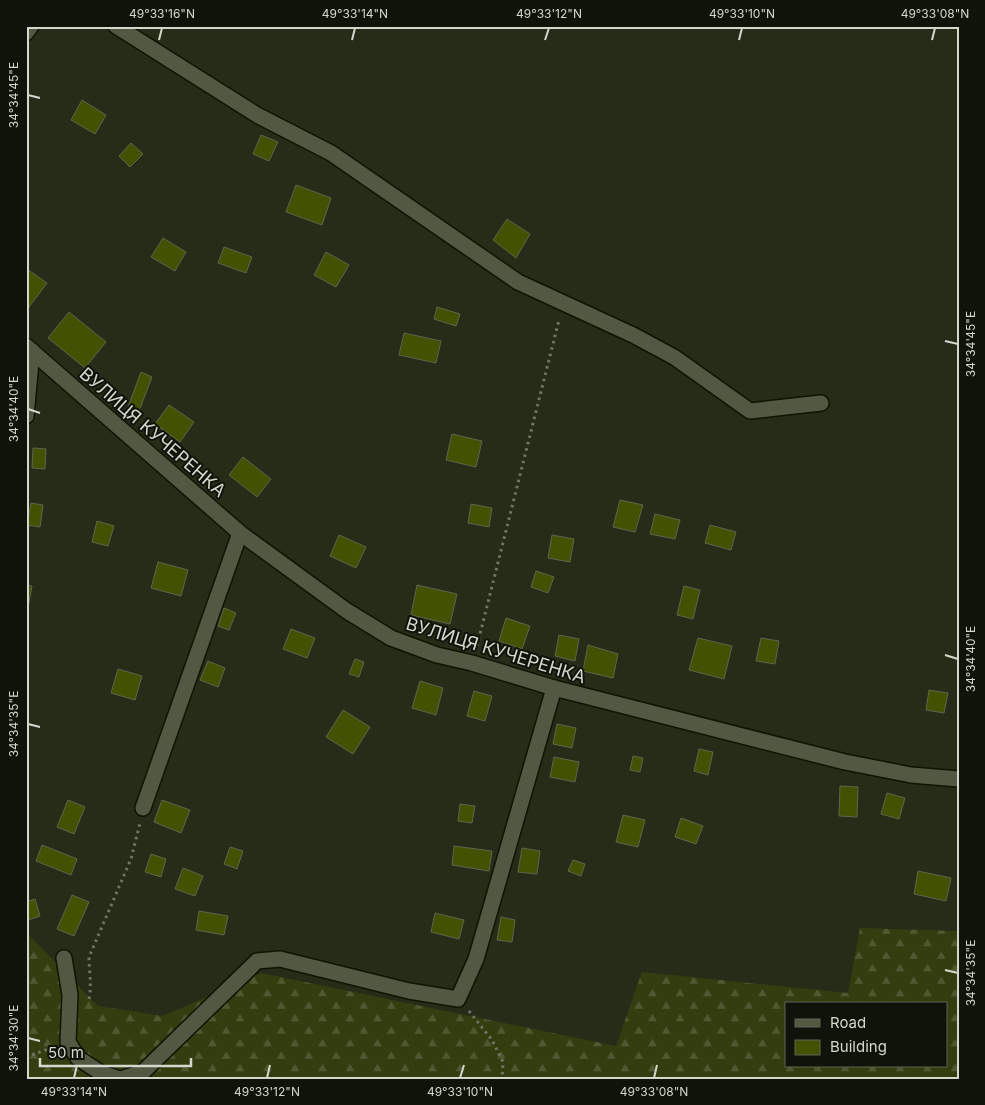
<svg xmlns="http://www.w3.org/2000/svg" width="985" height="1105" font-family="Inter,sans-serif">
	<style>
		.forest { fill: url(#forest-firs); fill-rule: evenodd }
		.building { fill: #415202; stroke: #5e654f }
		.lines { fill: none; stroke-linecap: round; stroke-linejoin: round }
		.minor-casing { stroke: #0f1403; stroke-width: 18 }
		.path { stroke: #707565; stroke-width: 3; stroke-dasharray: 2.5 4; stroke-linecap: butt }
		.minor { stroke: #515943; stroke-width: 15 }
		.ticks { fill: none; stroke: #d4d8cc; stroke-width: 2 }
		.labels { text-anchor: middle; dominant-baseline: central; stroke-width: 4; stroke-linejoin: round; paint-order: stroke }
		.street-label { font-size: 18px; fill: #d4d8cc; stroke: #10130a }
		.neatline { fill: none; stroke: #d4d8cc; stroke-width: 2 }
		.ticks-label { font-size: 12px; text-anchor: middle; fill: #d4d8cc }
	</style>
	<defs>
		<pattern id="forest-firs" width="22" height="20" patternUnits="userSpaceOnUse" patternTransform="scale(1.25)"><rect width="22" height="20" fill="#323e0f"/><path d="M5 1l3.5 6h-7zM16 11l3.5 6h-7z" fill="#4f5931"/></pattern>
	</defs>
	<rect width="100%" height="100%" fill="#252c18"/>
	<!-- forest -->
	<path class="forest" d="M 860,928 L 959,931 L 959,1079 L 26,1079 L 26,932 L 98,1006 L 163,1016 L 261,973 L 616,1046 L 642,972 L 848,993 ZM 786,1004 L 946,1004 L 946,1066 L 786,1066 Z"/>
	<!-- building -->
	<g class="building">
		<polygon points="82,100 106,115 95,134 71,120"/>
		<polygon points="261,135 278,142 269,161 253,154"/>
		<polygon points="131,143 143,154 130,167 119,156"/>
		<polygon points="296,185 331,198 322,225 286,212"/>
		<polygon points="507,219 530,234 516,258 493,240"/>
		<polygon points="163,238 186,252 175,271 151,257"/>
		<polygon points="224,247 252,257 246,273 218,263"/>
		<polygon points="326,252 349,265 336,287 314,275"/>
		<polygon points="27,269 47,283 29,307 26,305"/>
		<polygon points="437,307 460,314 456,326 434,319"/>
		<polygon points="69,312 106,342 85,368 48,338"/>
		<polygon points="404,333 441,341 436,363 399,355"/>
		<polygon points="141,372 152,377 139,411 128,407"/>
		<polygon points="169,405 194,422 180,442 155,424"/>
		<polygon points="452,434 482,441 476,467 446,460"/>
		<polygon points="33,448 46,449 45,469 32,468"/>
		<polygon points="243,457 271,479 257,497 229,475"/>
		<polygon points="620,500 643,505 635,532 613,527"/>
		<polygon points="31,503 43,505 40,527 27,525"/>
		<polygon points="471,504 492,508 489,527 468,523"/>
		<polygon points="655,514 680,520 675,539 650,534"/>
		<polygon points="97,521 114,526 108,546 92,542"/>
		<polygon points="710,525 736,532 731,550 705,543"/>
		<polygon points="339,535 366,547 356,568 330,556"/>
		<polygon points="552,535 574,539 570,562 548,558"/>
		<polygon points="158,562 188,570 181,596 151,588"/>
		<polygon points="536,571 554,577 548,593 531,587"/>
		<polygon points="26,585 32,586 27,613 26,613"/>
		<polygon points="417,585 457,594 450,624 411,615"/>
		<polygon points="684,586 700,590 693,619 677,615"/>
		<polygon points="224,608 236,613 229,630 218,626"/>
		<polygon points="506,618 530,626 522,649 499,641"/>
		<polygon points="291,629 315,638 307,658 283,649"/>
		<polygon points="559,635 579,639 575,661 555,656"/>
		<polygon points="698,638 732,646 724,679 689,670"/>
		<polygon points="761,638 779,641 775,664 756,661"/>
		<polygon points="588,645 618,654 613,678 583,671"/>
		<polygon points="355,659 364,662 359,677 349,674"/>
		<polygon points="208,661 225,668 218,687 200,680"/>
		<polygon points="118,669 142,676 135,700 111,693"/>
		<polygon points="420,681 443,688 436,715 412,708"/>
		<polygon points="929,690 948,693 944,713 926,710"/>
		<polygon points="474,691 492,696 485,721 467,716"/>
		<polygon points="343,710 370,727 353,754 326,737"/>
		<polygon points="557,724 576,728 572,748 553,744"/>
		<polygon points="699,749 713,752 708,775 694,771"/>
		<polygon points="633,756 643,758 640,772 630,770"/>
		<polygon points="554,757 579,762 575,782 550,777"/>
		<polygon points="840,786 858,787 857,817 839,816"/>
		<polygon points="887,793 905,798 899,819 881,814"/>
		<polygon points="68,800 85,807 74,834 57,827"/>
		<polygon points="162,800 190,810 181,833 154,822"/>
		<polygon points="460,804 475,806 472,823 458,821"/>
		<polygon points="623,815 645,820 638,847 616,842"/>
		<polygon points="681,818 703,826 696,844 675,837"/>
		<polygon points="42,845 77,859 71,875 36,861"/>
		<polygon points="454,846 492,851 489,871 452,865"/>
		<polygon points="230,847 243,851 237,869 224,864"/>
		<polygon points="522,848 540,851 537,874 518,872"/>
		<polygon points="151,854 166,859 161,877 145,872"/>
		<polygon points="573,860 585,864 581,876 568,871"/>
		<polygon points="183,868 203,876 195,896 175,889"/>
		<polygon points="918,871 951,878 946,901 914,894"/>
		<polygon points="72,895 89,902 74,936 57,929"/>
		<polygon points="35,899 40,916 28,920 26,902"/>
		<polygon points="199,911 228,916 224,935 196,930"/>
		<polygon points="435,913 464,920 459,939 431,932"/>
		<polygon points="501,917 515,920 512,942 497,940"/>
	</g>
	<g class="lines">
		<!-- minor casing -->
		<g class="minor-casing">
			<g id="minor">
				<polyline points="116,26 257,115 331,153 518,282 633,335 674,357 750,411 821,403"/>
				<polyline points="26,33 31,26"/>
				<polyline points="26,346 240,533 347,611 391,638 437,655 472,663 554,688 845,762 911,775 959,779"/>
				<polyline points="26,416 32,351"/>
				<polyline points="143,808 240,533"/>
				<polyline points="64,958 70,995 68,1042 78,1058 101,1073 120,1079"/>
				<polyline points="121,1079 143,1072 257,961 280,959 409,991 458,999 476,959 554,688"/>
			</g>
		</g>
		<!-- path -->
		<g class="path">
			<polyline points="477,646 559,320"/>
			<path d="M 89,999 C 92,984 89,971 89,957 L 131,859 L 140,823"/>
			<polyline points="469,1011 492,1040 503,1062 502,1079"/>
			<polyline points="26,1057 54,1047"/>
		</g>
		<!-- minor -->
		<use href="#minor" class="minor"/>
	</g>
	<!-- ticks -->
	<path class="ticks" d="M 159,40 L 162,28M 352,40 L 355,28M 545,40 L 549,28M 739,40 L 742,28M 932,40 L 935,28M 28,95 L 40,98M 945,341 L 958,344M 28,409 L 40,413M 945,655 L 958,659M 28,724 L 40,727M 945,970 L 958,973M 28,1038 L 40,1041M 74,1078 L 77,1065M 267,1078 L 270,1065M 460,1078 L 464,1065M 654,1078 L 657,1065"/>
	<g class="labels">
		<!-- street labels -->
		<g class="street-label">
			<text transform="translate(153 432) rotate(41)">ВУЛИЦЯ КУЧЕРЕНКА</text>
			<text transform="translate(496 650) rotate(17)">ВУЛИЦЯ КУЧЕРЕНКА</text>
		</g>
	</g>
	<!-- border -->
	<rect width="985" height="1105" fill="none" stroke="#10130a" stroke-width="55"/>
	<!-- legend -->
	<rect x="785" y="1002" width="162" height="65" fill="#10130a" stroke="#5e6258"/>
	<rect x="795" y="1019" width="25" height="8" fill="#515943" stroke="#5e6258"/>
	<text x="830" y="1028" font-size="15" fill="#d4d8cc">Road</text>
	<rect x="795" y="1040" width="25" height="15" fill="#415202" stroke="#5e6258"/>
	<text x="830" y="1052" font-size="15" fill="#d4d8cc">Building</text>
	<!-- scale -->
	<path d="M40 1058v8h151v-8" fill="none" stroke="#d4d8cc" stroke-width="2.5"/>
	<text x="48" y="1058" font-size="15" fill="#d4d8cc" stroke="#10130a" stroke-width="4" paint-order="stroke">50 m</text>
	<rect x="28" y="28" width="930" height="1050" class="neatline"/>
	<g class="ticks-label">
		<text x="162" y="18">49°33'16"N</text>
		<text x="355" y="18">49°33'14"N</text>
		<text x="549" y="18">49°33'12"N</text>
		<text x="742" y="18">49°33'10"N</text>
		<text x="935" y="18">49°33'08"N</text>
		<text transform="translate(14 95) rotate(-90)" y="4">34°34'45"E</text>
		<text transform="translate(971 344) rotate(-90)" y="4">34°34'45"E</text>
		<text transform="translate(14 409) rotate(-90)" y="4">34°34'40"E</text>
		<text transform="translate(971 659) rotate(-90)" y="4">34°34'40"E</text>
		<text transform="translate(14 724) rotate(-90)" y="4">34°34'35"E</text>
		<text transform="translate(971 973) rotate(-90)" y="4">34°34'35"E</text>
		<text transform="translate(14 1038) rotate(-90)" y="4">34°34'30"E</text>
		<text x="74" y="1096">49°33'14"N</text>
		<text x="267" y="1096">49°33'12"N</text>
		<text x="460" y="1096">49°33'10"N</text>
		<text x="654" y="1096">49°33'08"N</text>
	</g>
</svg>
